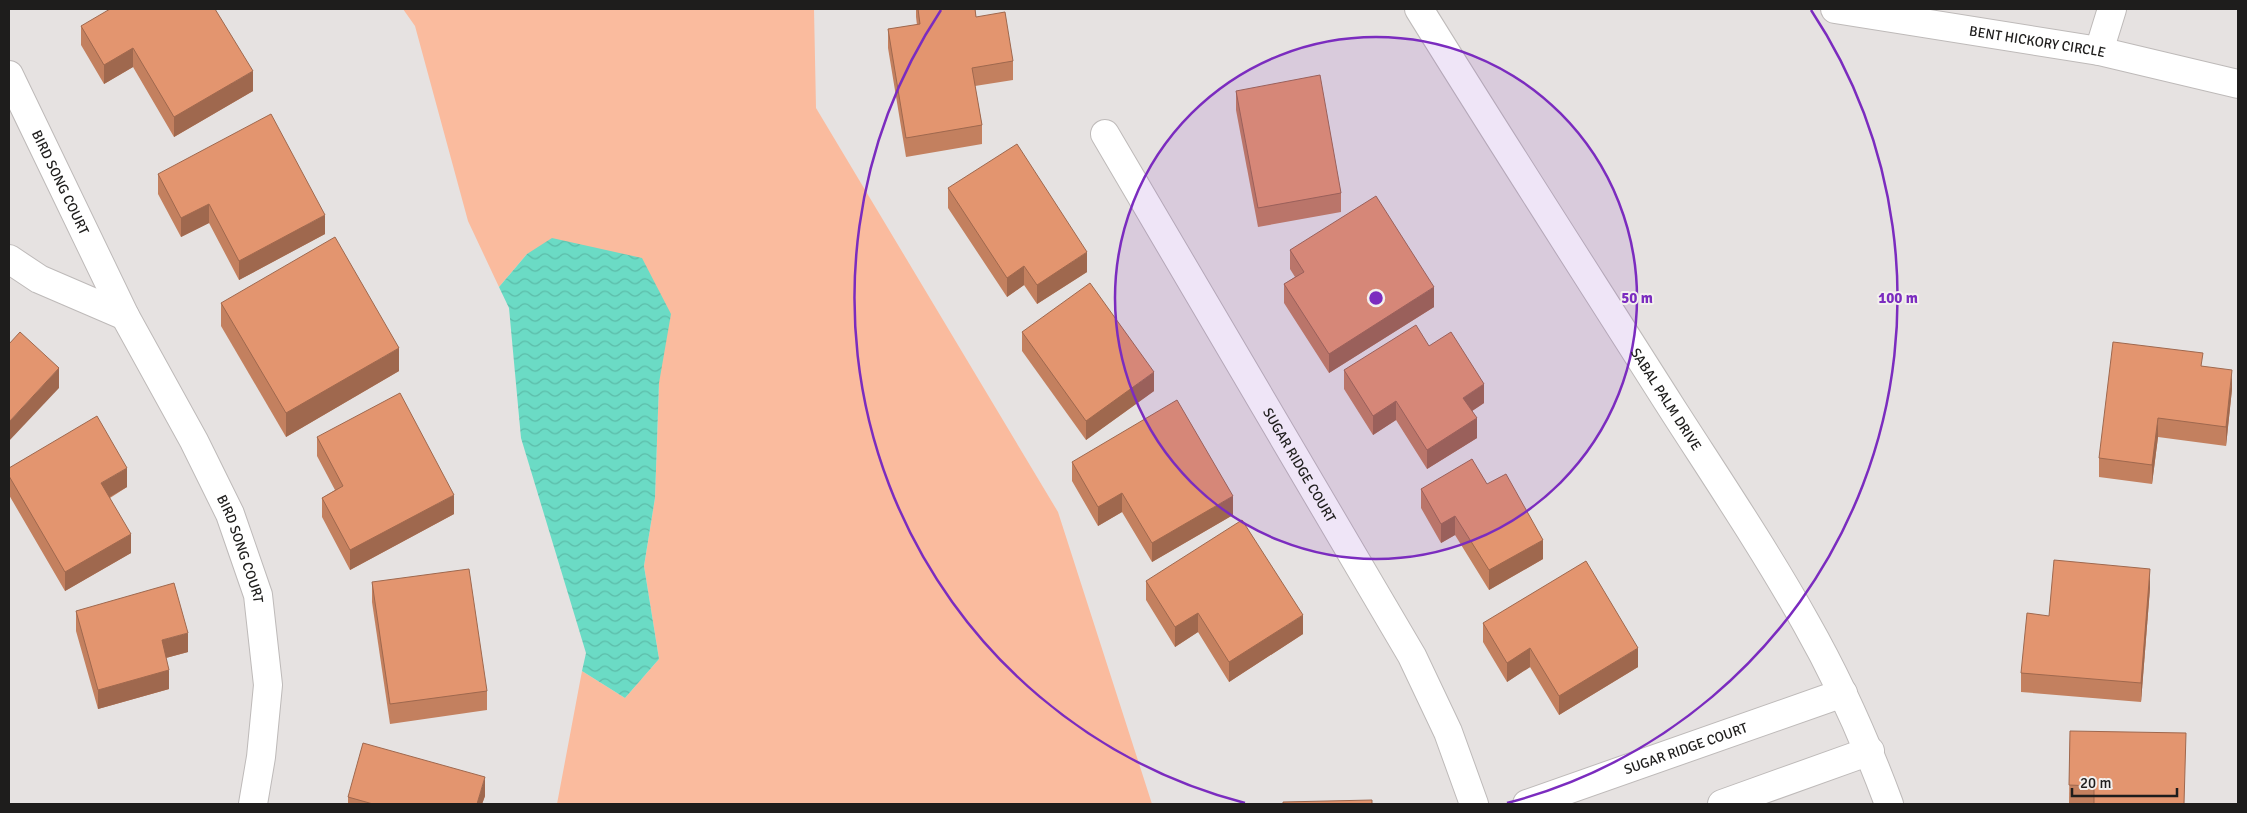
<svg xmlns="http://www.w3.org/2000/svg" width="2247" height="813" font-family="Signika,sans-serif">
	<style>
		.green { fill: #fabb9e }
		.water { fill: url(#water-waves) }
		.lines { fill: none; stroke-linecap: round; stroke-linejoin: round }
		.minor-casing { stroke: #bebab9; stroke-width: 30 }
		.minor { stroke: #fff; stroke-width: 28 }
		.wall { fill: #c3805f }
		.shaded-wall { fill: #9f684e }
		.building { fill: #e3956f; stroke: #9f684e }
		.ring { fill: none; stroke: #7b2cbf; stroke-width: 2.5 }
		.labels { text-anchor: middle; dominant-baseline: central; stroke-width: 4; stroke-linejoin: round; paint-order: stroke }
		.street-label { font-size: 14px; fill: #1e1d1c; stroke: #f3f0ee }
		.centre { fill: #7b2cbf; stroke: #f3f0ee; stroke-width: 2.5 }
		.ring-label { font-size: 15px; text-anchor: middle; font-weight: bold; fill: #7b2cbf; stroke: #f3f0ee; stroke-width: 4; stroke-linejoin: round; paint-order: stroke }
	</style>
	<defs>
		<pattern id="water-waves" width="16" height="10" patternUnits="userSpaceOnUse" patternTransform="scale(1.25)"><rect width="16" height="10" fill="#6bdbc5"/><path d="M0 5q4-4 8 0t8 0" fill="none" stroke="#5cbca9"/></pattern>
	</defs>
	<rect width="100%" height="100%" fill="#e6e2e1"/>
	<!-- green -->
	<polygon class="green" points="403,9 814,9 816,108 1058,512 1152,804 557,804 582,671 625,698 659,659 644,566 655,498 659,383 527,254 499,287 468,221 415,26"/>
	<!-- water -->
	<polygon class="water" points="552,238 642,258 671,314 659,383 655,498 644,566 659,659 625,698 582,671 586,653 521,438 509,308 499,287 527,254"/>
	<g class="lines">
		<!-- minor casing -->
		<g class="minor-casing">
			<g id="minor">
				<path id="s1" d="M 1419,9 C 1502,143 1588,276 1673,410 C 1718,480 1765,550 1806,623 C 1839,681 1866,742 1889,804"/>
				<path id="s2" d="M 1835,9 L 2099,51 L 2238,84"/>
				<polyline points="2099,51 2112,9"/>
				<path id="s3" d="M 9,75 L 125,316 L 194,441 L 230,514 L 258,595 L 268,685 L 261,757 L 253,804"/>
				<path id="s4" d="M 1105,134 L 1412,656 L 1448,732 L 1474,804"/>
				<polyline points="9,259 39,279 125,316"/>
				<path id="s5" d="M 1527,804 L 1843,693"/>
				<polyline points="1722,804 1870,751"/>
			</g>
		</g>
		<!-- minor -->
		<use href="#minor" class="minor"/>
	</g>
	<!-- wall -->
	<g class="wall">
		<polygon points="916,9 975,9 976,17 1013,61 1013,80 975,86 982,125 982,144 906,157 888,48 888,29 917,25 916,17"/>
		<polygon points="81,26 253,91 174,137 133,67 104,84 81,45"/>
		<polygon points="1236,91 1341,193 1341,212 1258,227 1236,110"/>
		<polygon points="158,174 325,234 239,280 209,223 181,237 158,194"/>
		<polygon points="948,188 1087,272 1037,304 1024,285 1007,297 948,208"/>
		<polygon points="1290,250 1434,307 1329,373 1284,303 1284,284 1295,277 1290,269"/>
		<polygon points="221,303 399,371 286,437 221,326"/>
		<polygon points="1022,332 1154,391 1086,440 1022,351"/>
		<polygon points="2203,366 2232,389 2226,446 2158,437 2152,484 2099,477 2099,458"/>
		<polygon points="1344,370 1484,403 1472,411 1477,438 1427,469 1396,420 1373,435 1344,389"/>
		<polygon points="317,437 454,514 350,570 322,517 322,498 335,490 317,456"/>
		<polygon points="1072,462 1233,515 1152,562 1122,512 1098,526 1072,481"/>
		<polygon points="9,468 127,487 110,498 131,553 65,591 9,495"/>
		<polygon points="1487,484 1543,559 1489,590 1455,535 1441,543 1421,508 1421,489"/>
		<polygon points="1146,581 1303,634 1229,682 1198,632 1175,647 1146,600"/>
		<polygon points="372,582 487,691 487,710 390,724 372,602"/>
		<polygon points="2150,588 2141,702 2021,692 2021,673 2049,616"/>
		<polygon points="76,611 188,652 166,658 169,689 98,709 76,631"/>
		<polygon points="1483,623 1638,667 1559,715 1530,667 1507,682 1483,642"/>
		<polygon points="2070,731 2185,804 2069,804"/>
		<polygon points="485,796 482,804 348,804 348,797"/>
	</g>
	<!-- shaded-wall -->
	<g class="shaded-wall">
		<polygon points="133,48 133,67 104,84 104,65"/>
		<polygon points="253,71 253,91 174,137 174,117"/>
		<polygon points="209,204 209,223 181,237 181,218"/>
		<polygon points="325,215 325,234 239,280 239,261"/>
		<polygon points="1087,252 1087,272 1037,304 1037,285"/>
		<polygon points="1024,266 1024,285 1007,297 1007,278"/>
		<polygon points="1434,287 1434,307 1329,373 1329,354"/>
		<polygon points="399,348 399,371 286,437 286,413"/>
		<polygon points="59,368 59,388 9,441 9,422"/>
		<polygon points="2232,370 2232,389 2226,446 2226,427"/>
		<polygon points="1154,372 1154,391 1086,440 1086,421"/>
		<polygon points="1484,384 1484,403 1463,417 1463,398"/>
		<polygon points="1396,401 1396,420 1373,435 1373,416"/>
		<polygon points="1477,418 1477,438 1427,469 1427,450"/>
		<polygon points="2158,418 2158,437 2152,484 2152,465"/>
		<polygon points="127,468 127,487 101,502 101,483"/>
		<polygon points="1122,493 1122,512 1098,526 1098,507"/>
		<polygon points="454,495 454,514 350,570 350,550"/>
		<polygon points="1233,496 1233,515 1152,562 1152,543"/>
		<polygon points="1455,516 1455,535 1441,543 1441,524"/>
		<polygon points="131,534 131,553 65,591 65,572"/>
		<polygon points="1543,540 1543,559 1489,590 1489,570"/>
		<polygon points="2150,569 2150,588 2141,702 2141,683"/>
		<polygon points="1198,613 1198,632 1175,647 1175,627"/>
		<polygon points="1303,615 1303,634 1229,682 1229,662"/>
		<polygon points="188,633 188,652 162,659 162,640"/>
		<polygon points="1530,648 1530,667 1507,682 1507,663"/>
		<polygon points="1638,648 1638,667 1559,715 1559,696"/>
		<polygon points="169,670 169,689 98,709 98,690"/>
		<polygon points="485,777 485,796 482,804 477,804"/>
	</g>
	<!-- building -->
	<g class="building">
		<polygon points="110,9 215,9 253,71 174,117 133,48 104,65 81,26"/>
		<polygon points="918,9 975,9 976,17 1005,12 1013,61 972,68 982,125 906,138 888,29 920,24"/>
		<polygon points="1320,75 1341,193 1258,208 1236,91"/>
		<polygon points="271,114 325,215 239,261 209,204 181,218 158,174"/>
		<polygon points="1017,144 1087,252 1037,285 1024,266 1007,278 948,188"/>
		<polygon points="1376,196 1434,287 1329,354 1284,284 1304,272 1290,250"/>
		<polygon points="335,237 399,348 286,413 221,303"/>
		<polygon points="1090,283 1154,372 1086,421 1022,332"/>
		<polygon points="1416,325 1429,346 1451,332 1484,384 1463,398 1477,418 1427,450 1396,401 1373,416 1344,370"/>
		<polygon points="20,332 59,368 9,422 9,344"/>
		<polygon points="2113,342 2203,353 2201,366 2232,370 2226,427 2158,418 2152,465 2099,458"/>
		<polygon points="400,393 454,495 350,550 322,498 343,486 317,437"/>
		<polygon points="1177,400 1233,496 1152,543 1122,493 1098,507 1072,462"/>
		<polygon points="97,416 127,468 101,483 131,534 65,572 9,476 9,468"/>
		<polygon points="1472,459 1487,484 1506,474 1543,540 1489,570 1455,516 1441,524 1421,489"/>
		<polygon points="1242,520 1303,615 1229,662 1198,613 1175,627 1146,581"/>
		<polygon points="2054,560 2150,569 2141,683 2021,673 2027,613 2049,616"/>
		<polygon points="1586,561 1638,648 1559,696 1530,648 1507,663 1483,623"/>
		<polygon points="469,569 487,691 390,704 372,582"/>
		<polygon points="174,583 188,633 162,640 169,670 98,690 76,611"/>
		<polygon points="2070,731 2186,733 2184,804 2094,804 2094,786 2069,785"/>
		<polygon points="363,743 485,777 477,804 373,804 348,797"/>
		<polygon points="1372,800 1372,804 1283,804 1283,802"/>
	</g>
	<!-- distance rings -->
	<circle cx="1376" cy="298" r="261" fill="#7b2cbf" fill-opacity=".12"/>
	<g class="ring">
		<circle cx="1376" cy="298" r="261"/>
		<path d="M1245 803A522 522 0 0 1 941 10M1811 10A522 522 0 0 1 1507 803"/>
	</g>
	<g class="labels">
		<!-- street labels -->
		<g class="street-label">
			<text stroke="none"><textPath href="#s2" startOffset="205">BENT HICKORY CIRCLE</textPath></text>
			<text stroke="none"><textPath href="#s3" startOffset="119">BIRD SONG COURT</textPath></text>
			<text stroke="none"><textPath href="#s1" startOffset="462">SABAL PALM DRIVE</textPath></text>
			<text stroke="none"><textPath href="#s4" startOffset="384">SUGAR RIDGE COURT</textPath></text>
			<text stroke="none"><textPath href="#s3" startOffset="528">BIRD SONG COURT</textPath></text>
			<text stroke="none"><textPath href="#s5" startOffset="168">SUGAR RIDGE COURT</textPath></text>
		</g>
	</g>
	<circle cx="1376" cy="298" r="8" class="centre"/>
	<g class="ring-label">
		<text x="1637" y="303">50 m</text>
		<text x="1898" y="303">100 m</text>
	</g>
	<!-- border -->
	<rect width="2247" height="813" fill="none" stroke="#1e1d1c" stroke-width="20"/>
	<!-- scale -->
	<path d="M2072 788v8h105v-8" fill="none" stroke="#1e1d1c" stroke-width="2.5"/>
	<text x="2080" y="788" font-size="15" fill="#1e1d1c" stroke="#f3f0ee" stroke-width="4" paint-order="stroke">20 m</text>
</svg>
